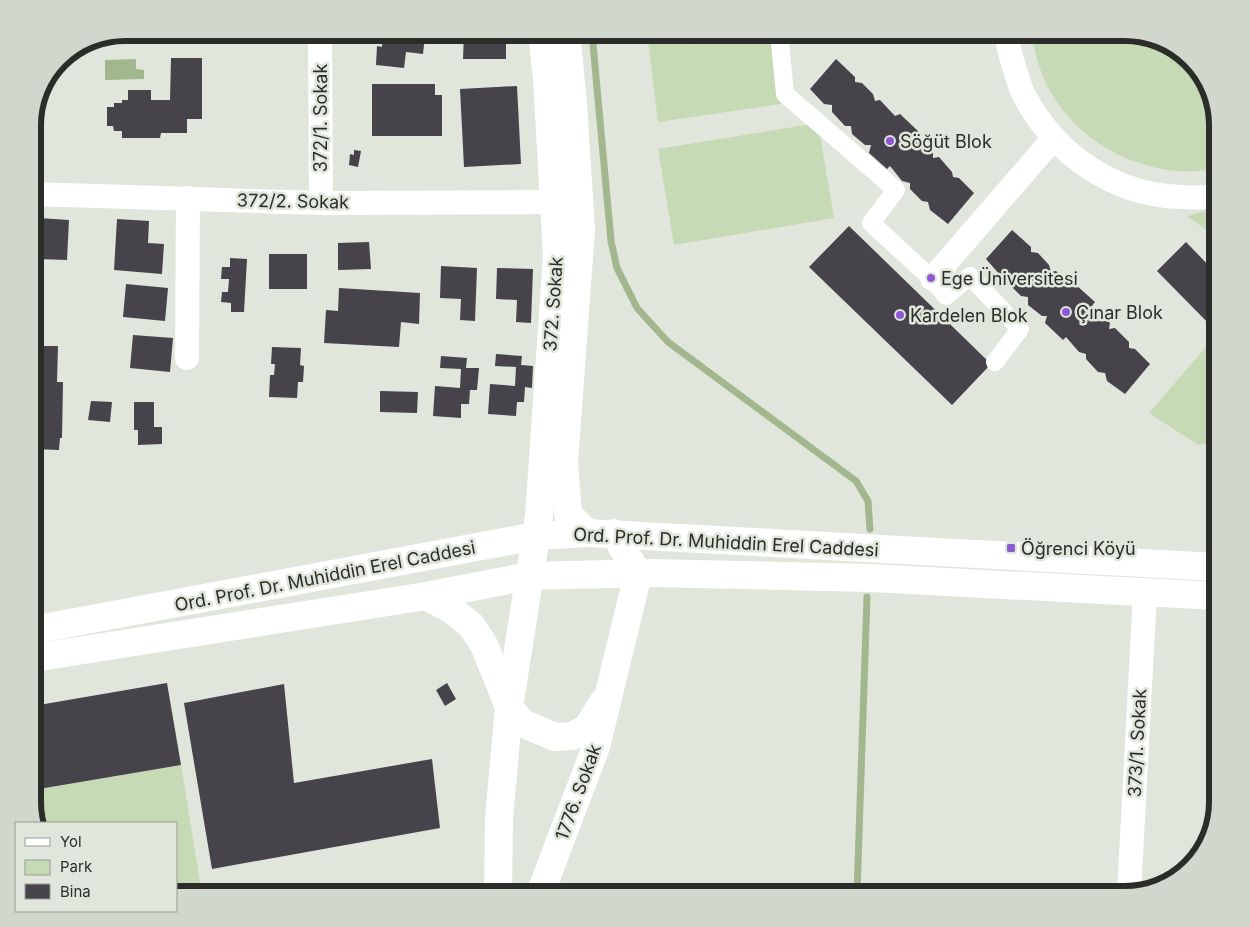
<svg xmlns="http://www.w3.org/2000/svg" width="1250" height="927" font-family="Inter,sans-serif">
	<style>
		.green { fill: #c7dab6 }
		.water { fill: #a2b78d }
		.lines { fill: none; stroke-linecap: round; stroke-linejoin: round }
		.stream { stroke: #a2b78d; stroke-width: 7 }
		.building { fill: #46434b }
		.pedestrian { stroke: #fff; stroke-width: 18 }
		.minor { stroke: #fff; stroke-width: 24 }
		.tertiary { stroke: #fff; stroke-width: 28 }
		.secondary { stroke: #fff; stroke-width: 28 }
		.poi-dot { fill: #8d59d2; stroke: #e0e6db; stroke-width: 2 }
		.labels { text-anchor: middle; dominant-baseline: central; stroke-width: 5; stroke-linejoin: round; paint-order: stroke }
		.street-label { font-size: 18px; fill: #2b2d29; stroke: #e0e6db }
		.poi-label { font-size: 18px; fill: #2b2d29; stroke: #e0e6db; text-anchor: start }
		.rim { fill: none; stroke: #2b2d29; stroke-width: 6 }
	</style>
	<rect width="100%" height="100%" fill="#e0e6db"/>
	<!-- green -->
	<g class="green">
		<polygon points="647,33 765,33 687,46 772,34 781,104 658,122"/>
		<path d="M 1032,33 L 1125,33 L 1181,52 L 1208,85 L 1217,125 L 1217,168 C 1198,173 1176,172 1157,168 C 1090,153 1039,102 1032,33 Z"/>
		<polygon points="818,123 834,218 674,245 658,149"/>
		<polygon points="1217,208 1217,238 1187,216"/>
		<polygon points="1206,347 1217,357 1217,442 1198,445 1149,413"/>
		<polygon points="181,765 202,894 176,894 176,823 37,823 33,807 33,790"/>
	</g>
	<!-- water -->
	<polygon class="water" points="136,59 136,69 144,70 144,79 105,80 105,60"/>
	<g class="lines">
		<!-- stream -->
		<g class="stream">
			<polyline points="592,33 611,241 617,268 637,308 668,342 856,481 868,501 870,529"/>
			<polyline points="857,894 867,597"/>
		</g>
	</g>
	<!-- building -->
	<g class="building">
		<polygon points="383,33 425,36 423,54 406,52 404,68 376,65 377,46 382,47"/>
		<polygon points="464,33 506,33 506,59 463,59"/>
		<polygon points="171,58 202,58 202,119 187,119 187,133 161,133 160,138 122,138 122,131 114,131 113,126 107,126 107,107 114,107 114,103 122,103 122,100 128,100 128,90 151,90 151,100 170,100"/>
		<polygon points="836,59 855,77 855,82 862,83 873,94 875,101 880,100 895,116 900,114 918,131 915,137 933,152 933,158 939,157 952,172 953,177 959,178 974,193 948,224 930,210 928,202 922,201 910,189 910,183 902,181 890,166 887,169 869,153 871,145 865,145 852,134 851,126 845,126 832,112 832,105 824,104 810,89"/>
		<polygon points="372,84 435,84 435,95 442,95 442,136 372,136"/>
		<polygon points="517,86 521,164 464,167 460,89"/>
		<polygon points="354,150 361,151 358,167 349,165 350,154 354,155"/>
		<polygon points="39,218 69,220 67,260 37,259"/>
		<polygon points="117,219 149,221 148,243 164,244 162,274 114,270"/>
		<polygon points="849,226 991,364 952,405 809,267"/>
		<polygon points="1012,230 1031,247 1031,252 1038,253 1049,265 1051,272 1056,271 1072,287 1076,285 1095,302 1091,307 1110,323 1109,329 1115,328 1129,342 1129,348 1135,349 1150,364 1125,394 1107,381 1105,373 1098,372 1086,359 1086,354 1079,352 1066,337 1063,340 1045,323 1047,316 1042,316 1028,305 1028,297 1021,296 1008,283 1008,276 1000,275 986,259"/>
		<polygon points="369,242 371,269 338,270 338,243"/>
		<polygon points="1186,242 1217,274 1217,332 1157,271"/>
		<rect x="269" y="254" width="38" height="35"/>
		<polygon points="230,258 247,259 244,312 231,312 231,303 221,302 222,292 228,292 229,279 221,279 222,267 230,267"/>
		<polygon points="441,266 477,268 475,321 460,320 461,299 440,298"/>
		<polygon points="497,268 533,269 531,323 516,322 517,300 496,299"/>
		<polygon points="126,284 168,288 165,321 123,317"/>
		<polygon points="339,288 420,293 419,324 401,322 399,347 324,343 326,310 338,311"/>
		<polygon points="133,335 173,338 170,372 130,368"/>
		<polygon points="33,346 58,346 57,382 63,382 62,438 60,438 59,450 33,449"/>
		<polygon points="272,347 301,348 300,365 304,366 303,382 298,382 297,398 269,397 270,375 274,375 275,364 271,364"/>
		<polygon points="496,354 522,356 521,365 533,366 532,388 525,387 524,402 517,402 516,416 488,414 490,384 515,386 516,367 495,366"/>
		<polygon points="441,356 467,358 466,368 479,368 477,390 470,390 469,404 461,404 461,418 433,416 435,386 460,388 461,369 440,368"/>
		<polygon points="380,391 418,392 417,413 380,412"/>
		<polygon points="91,401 112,402 110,422 88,420"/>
		<polygon points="134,402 154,402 154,427 162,427 162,444 138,445 138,430 134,430"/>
		<polygon points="167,683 181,765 33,790 33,706"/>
		<polygon points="447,683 456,699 445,706 436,690"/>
		<polygon points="284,684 294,783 432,759 440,828 212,869 184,703"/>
		<polygon points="441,887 442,894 417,894 416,890"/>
	</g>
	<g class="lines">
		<!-- pedestrian -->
		<polyline class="pedestrian" points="779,33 785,94 896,190 871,223 932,279 946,296 970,276 1020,329 995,362"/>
		<!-- minor -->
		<g class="minor">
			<polyline points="320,33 321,203"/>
			<path d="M 1007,33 C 1007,46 1011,57 1015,70 C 1018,78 1020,88 1024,95 C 1055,155 1115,196 1183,197 C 1195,198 1206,198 1217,196"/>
			<polyline points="33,194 321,203 554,202"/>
			<polyline points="932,279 1053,139"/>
			<polyline points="187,358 188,198"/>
			<polyline points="1129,893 1145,593"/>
		</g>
		<!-- tertiary -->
		<g class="tertiary">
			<polyline points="426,596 449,608 471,625 484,645 509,707 522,723 555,737 572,736 587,728 603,702"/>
			<polyline points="498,894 499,819 509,707 536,536"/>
			<polyline points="540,894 596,747 638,574 614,533"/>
		</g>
		<!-- secondary -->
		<g class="secondary">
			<polyline points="566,33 573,103 581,230 564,462 568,514 587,533"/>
			<polyline points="536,536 539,516 557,256 547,78 542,33"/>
			<polyline points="33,630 536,536 587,533 1217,567"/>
			<polyline points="33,658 426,596 529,576 651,573 871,578 1217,596"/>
		</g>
	</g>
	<!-- markers -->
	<g class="poi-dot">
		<circle cx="890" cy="141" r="5"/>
		<circle cx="931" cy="278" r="5"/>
		<circle cx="1066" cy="312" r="5"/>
		<circle cx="900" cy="315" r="5"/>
		<rect x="1006" y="543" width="10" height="10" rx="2.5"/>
	</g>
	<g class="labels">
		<!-- street labels -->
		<g class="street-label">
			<text transform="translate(320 118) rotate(-90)">372/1. Sokak</text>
			<text transform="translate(293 201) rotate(1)">372/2. Sokak</text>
			<text transform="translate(553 304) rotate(-86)">372. Sokak</text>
			<text transform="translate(726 542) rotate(3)">Ord. Prof. Dr. Muhiddin Erel Caddesi</text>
			<text transform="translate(325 576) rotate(-11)">Ord. Prof. Dr. Muhiddin Erel Caddesi</text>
			<text transform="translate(1137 743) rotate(-87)">373/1. Sokak</text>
			<text transform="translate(578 792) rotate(-70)">1776. Sokak</text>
		</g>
		<!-- poi labels -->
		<g class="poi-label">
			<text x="900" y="141">Söğüt Blok</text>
			<text x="941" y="278">Ege Üniversitesi</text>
			<text x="1076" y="312">Çınar Blok</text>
			<text x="910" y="315">Kardelen Blok</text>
			<text x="1021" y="548">Öğrenci Köyü</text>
		</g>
	</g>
	<!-- crop -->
	<path d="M0 0H1250V927H0ZM125 41H1125A84 84 0 0 1 1209 125V802A84 84 0 0 1 1125 886H125A84 84 0 0 1 41 802V125A84 84 0 0 1 125 41Z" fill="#d2d7cd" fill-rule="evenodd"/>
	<path class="rim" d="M125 41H1125A84 84 0 0 1 1209 125V802A84 84 0 0 1 1125 886H125A84 84 0 0 1 41 802V125A84 84 0 0 1 125 41Z"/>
	<!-- legend -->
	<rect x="15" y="822" width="162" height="90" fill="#e0e6db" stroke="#989c94"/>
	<rect x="25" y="838" width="25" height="8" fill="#ffffff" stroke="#989c94"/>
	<text x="60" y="847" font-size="15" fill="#2b2d29">Yol</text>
	<rect x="25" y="860" width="25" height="15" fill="#c7dab6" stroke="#989c94"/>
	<text x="60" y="872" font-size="15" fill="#2b2d29">Park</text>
	<rect x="25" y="884" width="25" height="15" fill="#46434b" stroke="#989c94"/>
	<text x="60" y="897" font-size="15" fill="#2b2d29">Bina</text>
</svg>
